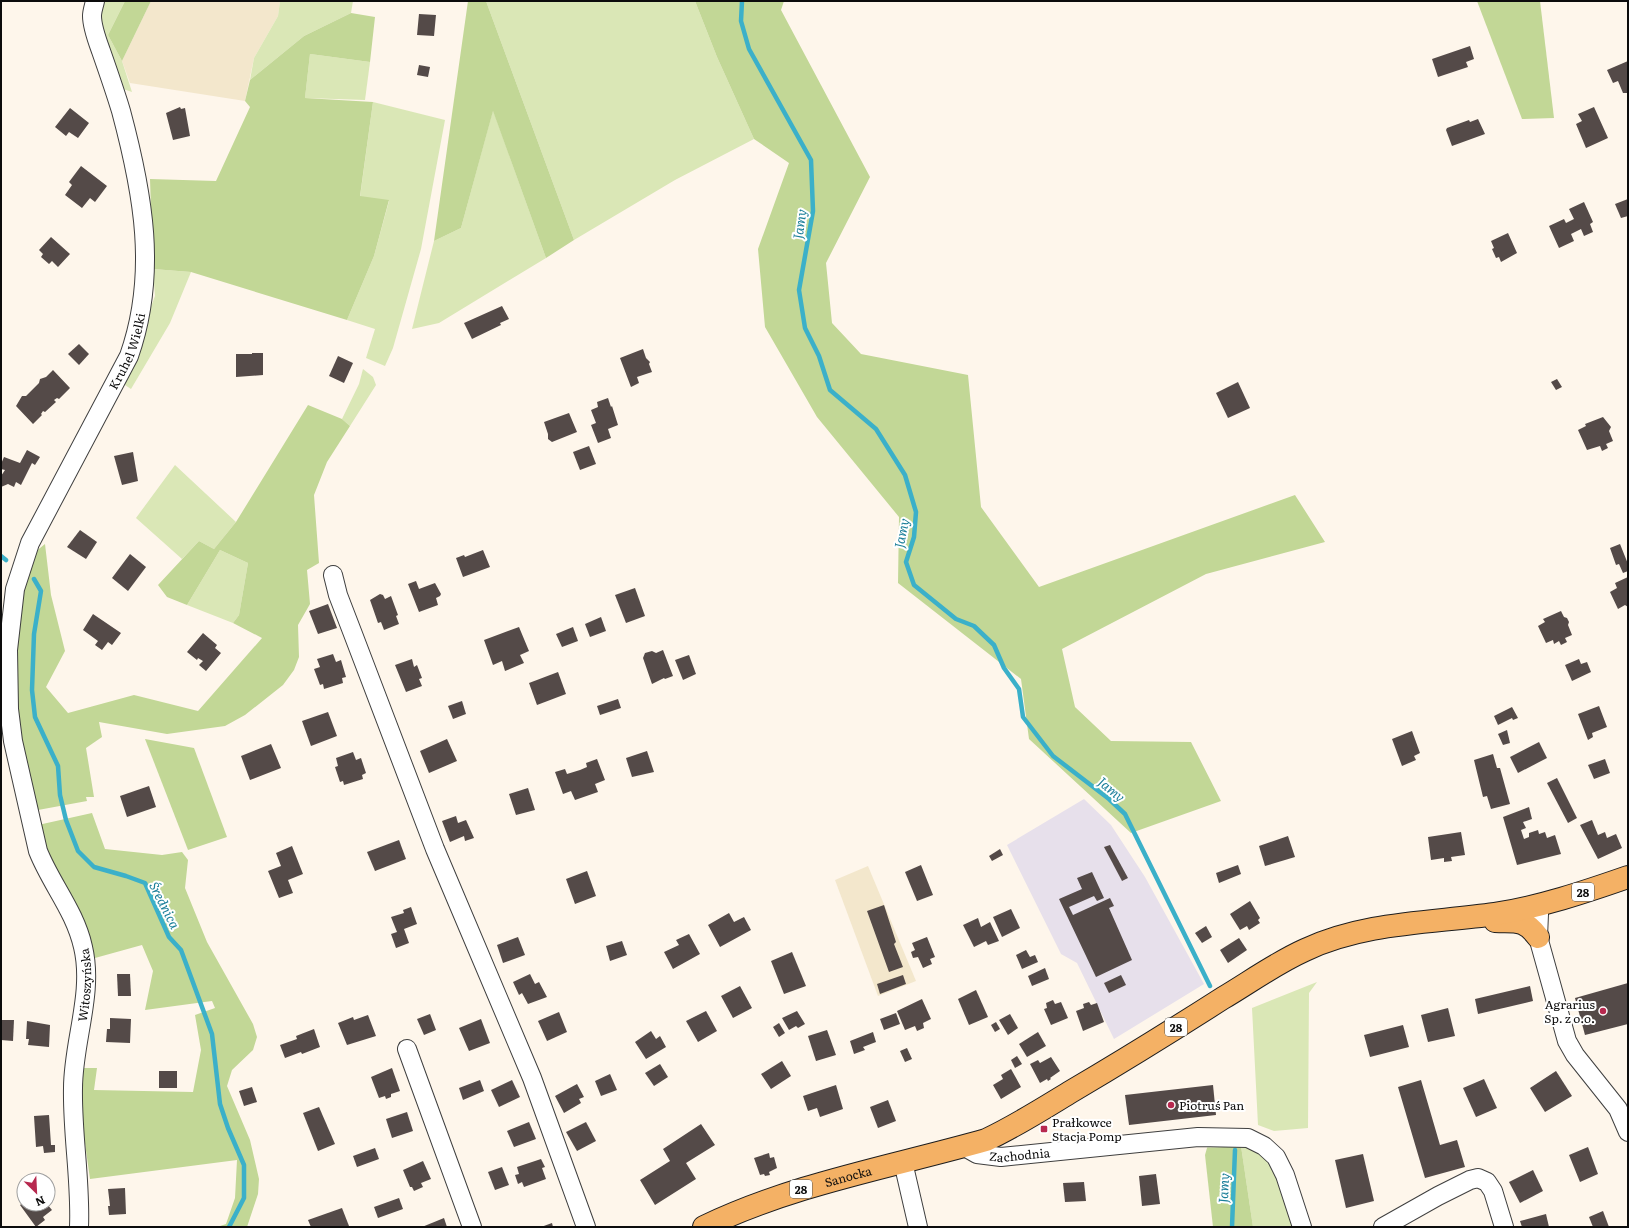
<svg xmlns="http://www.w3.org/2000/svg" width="1629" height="1228" font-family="Literata,serif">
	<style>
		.industrial { fill: #e7e0eb }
		.farmland { fill: #f3e7cc }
		.green { fill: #dae7b6 }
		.forest { fill: #c2d796 }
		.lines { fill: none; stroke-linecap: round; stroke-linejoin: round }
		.stream { stroke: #3bb0c9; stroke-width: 4.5 }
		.building { fill: #544a48 }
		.street-casing { stroke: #3f3f3f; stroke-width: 20 }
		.primary-casing { stroke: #1d1d1d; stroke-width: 24 }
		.street { stroke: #fff; stroke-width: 18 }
		.primary { stroke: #f4b165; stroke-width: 22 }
		.poi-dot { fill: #b7294f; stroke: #fff; stroke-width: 1.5 }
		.labels { text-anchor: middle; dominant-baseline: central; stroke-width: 4; stroke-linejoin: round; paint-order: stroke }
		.shield { fill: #fff; stroke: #555; stroke-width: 1 }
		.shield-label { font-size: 11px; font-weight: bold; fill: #0c0c0c }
		.street-label { font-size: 12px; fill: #0c0c0c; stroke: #fff }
		.poi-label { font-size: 12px; fill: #0c0c0c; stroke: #fff; text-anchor: start }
		.water-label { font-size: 13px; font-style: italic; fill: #1a7e99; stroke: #fff }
	</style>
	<rect width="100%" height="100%" fill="#fef6eb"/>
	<!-- industrial -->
	<polygon class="industrial" points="1084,799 1111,825 1145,877 1204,984 1114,1039 1077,963 1061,954 1007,845"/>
	<!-- farmland -->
	<g class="farmland">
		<polygon points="151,1 280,1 278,16 254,58 245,101 130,83 122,61"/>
		<polygon points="868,866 916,981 878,996 835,880"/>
	</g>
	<!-- green -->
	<g class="green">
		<path d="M 104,1 L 125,1 L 108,35 L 122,61 L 132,92 L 123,89 C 114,63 94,29 104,1 Z"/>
		<polygon points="280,1 353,1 351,13 304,36 250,80 254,58 278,16"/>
		<polygon points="486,1 695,1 717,57 754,139 675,180 574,240"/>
		<polygon points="310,54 370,62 365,100 305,98"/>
		<polygon points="373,102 445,120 421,249 393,348 385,366 366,358 375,329 347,320 374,256 389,201 360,197"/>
		<polygon points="493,110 546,258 439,323 412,329 434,241 461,228"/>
		<polygon points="153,269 191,272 170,323 131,389 122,383 155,296"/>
		<polygon points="363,369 373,377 376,385 350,426 342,419 359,384"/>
		<polygon points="175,465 236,522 214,549 199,541 182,559 136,518"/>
		<polygon points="220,550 248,563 239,615 233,623 187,605"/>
		<polygon points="1317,982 1309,993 1308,1128 1274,1131 1258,1125 1252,1008"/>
		<polygon points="1231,1140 1269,1157 1295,1227 1253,1227 1241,1146 1207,1148 1208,1145"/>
	</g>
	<!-- forest -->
	<g class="forest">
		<polygon points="125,1 151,1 122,61 108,35"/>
		<polygon points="468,1 486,1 574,240 546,258 493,111 461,228 434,241"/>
		<polygon points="695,1 784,1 781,10 870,177 826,263 832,323 861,354 968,375 981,507 1039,587 1295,495 1325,542 1206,574 1062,649 1075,707 1111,741 1191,742 1221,801 1131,833 1029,739 1021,679 898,583 899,517 817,417 765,327 758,249 789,163 754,139 717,57"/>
		<polygon points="1477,1 1540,1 1554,118 1522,119"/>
		<polygon points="351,13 375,17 370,62 310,54 305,98 373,102 360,196 389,200 374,256 347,320 191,272 153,269 150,179 216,181 250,107 245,101 250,80 304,36"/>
		<polygon points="308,405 342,419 350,426 327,462 314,495 319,563 307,570 310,604 298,625 299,657 294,670 283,685 245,715 225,726 167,734 99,722 102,737 86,748 94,797 86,797 87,801 38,810 13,715 21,587 30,556 45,544 51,595 65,651 46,687 68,713 134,695 198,711 262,638 233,623 239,615 248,563 220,550 187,605 167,597 158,585 199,541 214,549 236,522"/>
		<polygon points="145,739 194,748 227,837 188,850"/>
		<polygon points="92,813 105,849 162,855 182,852 188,860 185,888 207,942 253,1024 257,1037 253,1050 232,1070 227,1086 250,1140 259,1179 258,1194 247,1227 217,1227 226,1224 235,1198 237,1160 90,1179 78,1093 80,1068 97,1068 94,1090 193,1092 201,1050 195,1015 215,1008 212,1001 145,1010 153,971 142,945 95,958 86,925 47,855 38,825"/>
		<polygon points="1241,1146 1253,1227 1213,1227 1205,1155 1207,1148"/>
	</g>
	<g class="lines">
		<!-- stream -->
		<g class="stream">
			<polyline points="742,1 741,21 749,49 811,160 813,211 799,290 805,328 819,356 830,390 876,429 905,475 916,512 914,537 906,562 914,585 956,619 974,626 994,645 1004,668 1019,689 1023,717 1053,756 1109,799 1125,814 1210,986"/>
			<polyline points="1,556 6,560"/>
			<polyline points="34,579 41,591 34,634 32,690 35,717 58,766 60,795 66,820 78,851 94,867 126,876 145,883 169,937 181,950 212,1034 220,1104 228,1128 244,1165 244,1198 229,1227"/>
			<polyline points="1232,1227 1235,1150"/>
		</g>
	</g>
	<!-- building -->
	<g class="building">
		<polygon points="419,14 436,15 434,36 417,35"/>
		<polygon points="1470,46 1474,59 1466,62 1468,67 1438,77 1432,59"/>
		<polygon points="1628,61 1628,93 1623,93 1618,81 1613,83 1607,70"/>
		<polygon points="419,65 430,67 428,77 417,75"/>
		<polygon points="180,107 181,109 185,108 190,136 173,140 166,113"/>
		<polygon points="1594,107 1608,138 1586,148 1576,124 1582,121 1578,114"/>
		<polygon points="70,108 89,123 78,138 69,132 66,136 55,127"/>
		<polygon points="1478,119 1485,134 1452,146 1446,130 1447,128 1469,120 1470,122"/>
		<polygon points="81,166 107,186 95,202 90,198 82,208 65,195 72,185 69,182"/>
		<polygon points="1628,199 1628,216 1621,218 1615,204"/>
		<polygon points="1584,202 1593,222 1590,224 1593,232 1584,236 1581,229 1571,234 1574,241 1559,248 1549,226 1564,219 1566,223 1574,219 1569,209"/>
		<polygon points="1508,233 1517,253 1501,262 1499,257 1496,258 1492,249 1494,248 1491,241"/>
		<polygon points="51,237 70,254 58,267 52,261 49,264 41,257 43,254 39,250"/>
		<polygon points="502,306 509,319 500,323 501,325 472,339 464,323"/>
		<polygon points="79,344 89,354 79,365 68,354"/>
		<polygon points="643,349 646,358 650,362 649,364 652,372 637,377 639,383 631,387 620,358"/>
		<polygon points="252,353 263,353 263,375 236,377 236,354 252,354"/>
		<polygon points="338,356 353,363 344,383 329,376"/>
		<polygon points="53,370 70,388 59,399 57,398 54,400 56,402 45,412 43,411 41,414 42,415 33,424 16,406 22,396 26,396 39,383 40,379 46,377"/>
		<polygon points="1557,379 1562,387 1556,390 1551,382"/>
		<polygon points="1238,382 1250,408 1228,418 1216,393"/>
		<polygon points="608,398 611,407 612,406 618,425 608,429 611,438 598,443 591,425 596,423 591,410 598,407 597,402"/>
		<polygon points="569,413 577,432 552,442 548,439 548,434 544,422"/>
		<polygon points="1603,417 1611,427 1609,431 1613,441 1606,444 1608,448 1602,451 1600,446 1587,450 1578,430 1586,426 1585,424"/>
		<polygon points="589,446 596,464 580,470 573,452"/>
		<polygon points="27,450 40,457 35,465 32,463 21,485 16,482 14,487 8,484 1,487 1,476 5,470 1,469 1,464 4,457 20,463"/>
		<polygon points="133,452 138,481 122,485 114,456"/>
		<polygon points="80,530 97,542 86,559 67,547"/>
		<polygon points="1620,544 1628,564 1628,571 1623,573 1619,564 1616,565 1610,548"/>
		<polygon points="483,550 490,567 463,577 456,558 464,555 465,557"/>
		<polygon points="130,554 146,567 128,591 112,578"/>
		<polygon points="1628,577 1628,607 1625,605 1618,609 1610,592 1617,588 1615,583"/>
		<polygon points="416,581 419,589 435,583 441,594 440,596 436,598 438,605 419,612 408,584"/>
		<polygon points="635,588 645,616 626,623 615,595"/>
		<polygon points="380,594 383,595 385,599 391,596 398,615 396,616 399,624 384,630 381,622 378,623 370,600"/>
		<polygon points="328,604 337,628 318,634 309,611"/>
		<polygon points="1561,611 1564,617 1567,618 1569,622 1568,625 1572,635 1565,638 1567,642 1561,645 1559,641 1554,644 1553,640 1546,643 1538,626 1545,622 1543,619"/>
		<polygon points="93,614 121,633 112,645 108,642 102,650 95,645 98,641 83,630"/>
		<polygon points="601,617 606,631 590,637 585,624"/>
		<polygon points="519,627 529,651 520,655 524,663 505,671 502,661 493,665 484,640"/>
		<polygon points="573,627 578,641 562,647 556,634"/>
		<polygon points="203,633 217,645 215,648 221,653 206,671 199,665 203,661 198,658 197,660 187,652"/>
		<polygon points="663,650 673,676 665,679 664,678 652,684 643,658 645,653 652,651 656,653"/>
		<polygon points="333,654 336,662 341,660 346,677 342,678 343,683 324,689 323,684 320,685 314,669 320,667 317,659"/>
		<polygon points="689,655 696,674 683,680 675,660"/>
		<polygon points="412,659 414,667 417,665 422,678 419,679 422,686 406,692 395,665"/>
		<polygon points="1579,659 1581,664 1587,662 1591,672 1572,681 1565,665"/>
		<polygon points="558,672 566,694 537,705 529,683"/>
		<polygon points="618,699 621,708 600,715 597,706"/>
		<polygon points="462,701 466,714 453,719 448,706"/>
		<polygon points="1599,706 1607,727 1592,733 1593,737 1588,740 1578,714"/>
		<polygon points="1512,707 1518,718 1513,720 1512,718 1498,725 1494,716"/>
		<polygon points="328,712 337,736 311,746 302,721"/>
		<polygon points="1507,730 1510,743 1503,745 1498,734"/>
		<polygon points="1412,731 1420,753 1414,756 1416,760 1402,766 1392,739"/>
		<polygon points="447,739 457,761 429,773 420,751"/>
		<polygon points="1539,742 1547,758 1518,773 1510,757"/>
		<polygon points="271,744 281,768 250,780 241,756"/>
		<polygon points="647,751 654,772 632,777 626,758"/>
		<polygon points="353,752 356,760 361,758 366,773 362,775 363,779 344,785 343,781 340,782 335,767 338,766 336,758"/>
		<polygon points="1493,754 1497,768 1500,768 1510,804 1491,809 1487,796 1483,797 1474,760"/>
		<polygon points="597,759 605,780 595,784 598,792 575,800 571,791 563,794 555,772 565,769 567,774 580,770 587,767 586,763"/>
		<polygon points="1605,759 1610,773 1594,779 1588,765"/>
		<polygon points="1557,778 1577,818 1568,823 1547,783"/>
		<polygon points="149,786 156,807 127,817 120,796"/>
		<polygon points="528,788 535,810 516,815 509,794"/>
		<polygon points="1529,807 1532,819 1523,822 1526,828 1521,830 1524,839 1529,837 1529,833 1538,830 1539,834 1545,832 1547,838 1555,835 1561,854 1517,865 1503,817"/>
		<polygon points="456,816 458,823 466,820 474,838 465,841 464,836 450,842 442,821"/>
		<polygon points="1592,820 1598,835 1605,832 1607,838 1616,834 1622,848 1598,859 1580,825"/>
		<polygon points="1461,832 1465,855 1451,857 1452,861 1444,862 1444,858 1431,860 1428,837"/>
		<polygon points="1288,836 1295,857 1265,866 1259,846"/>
		<polygon points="399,840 406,859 375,871 367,852"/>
		<polygon points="1110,845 1128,878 1122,881 1104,847"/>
		<polygon points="292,846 303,874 288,880 293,893 279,898 268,871 281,866 276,853"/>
		<polygon points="1000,849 1003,855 992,861 989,856"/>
		<polygon points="921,865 933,895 917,901 905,872"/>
		<polygon points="1238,865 1241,874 1219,883 1216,873"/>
		<polygon points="587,871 596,896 575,904 566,879"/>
		<polygon points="1092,872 1104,898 1097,901 1094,896 1069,907 1073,915 1110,898 1114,906 1109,908 1132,960 1096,977 1059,899 1082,889 1077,878"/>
		<polygon points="1250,901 1260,918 1258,920 1260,923 1249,930 1247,926 1240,930 1230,914"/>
		<polygon points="884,905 896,942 894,944 903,967 889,972 867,911"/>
		<polygon points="411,907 417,924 404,929 409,943 396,948 391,934 397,932 391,917 404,913 403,910"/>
		<polygon points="1011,909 1020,928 1002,937 993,917"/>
		<polygon points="729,913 734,922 744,917 751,930 720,947 708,925"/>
		<polygon points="978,918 981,927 990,922 999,941 988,945 986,941 974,947 963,925"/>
		<polygon points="1206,926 1212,937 1202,943 1195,933"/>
		<polygon points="689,934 700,954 673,969 664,952 679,945 676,940"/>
		<polygon points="518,937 525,955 503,963 497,945"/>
		<polygon points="927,937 935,957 930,959 932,964 923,968 918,957 913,958 911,952 915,950 912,943"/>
		<polygon points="1239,938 1247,950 1228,963 1220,950"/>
		<polygon points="622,941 627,955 610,961 606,946"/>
		<polygon points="1026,950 1030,957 1035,955 1038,962 1022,969 1016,955"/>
		<polygon points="792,952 806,986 784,994 771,961"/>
		<polygon points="1045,968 1049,979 1032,986 1028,976"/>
		<polygon points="117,974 130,974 131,996 118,996"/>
		<polygon points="530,974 535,984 539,982 547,997 528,1004 522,993 519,995 513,982"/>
		<polygon points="903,975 906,984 880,994 877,984"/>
		<polygon points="1121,975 1126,985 1109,993 1104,983"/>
		<polygon points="1628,983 1628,1024 1585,1035 1575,998"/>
		<polygon points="740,986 752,1008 733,1018 721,996"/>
		<polygon points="1530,986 1533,1001 1478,1014 1475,999"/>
		<polygon points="976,990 988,1017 969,1025 958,999"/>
		<polygon points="922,999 931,1019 923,1023 924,1028 917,1031 915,1026 905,1030 897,1011"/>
		<polygon points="1053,1000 1055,1004 1061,1002 1068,1018 1051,1025 1044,1009 1047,1008 1046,1003"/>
		<polygon points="1089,1002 1091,1005 1097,1003 1104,1022 1083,1031 1076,1011 1084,1008 1083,1004"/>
		<polygon points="1448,1008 1455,1036 1428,1042 1421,1015"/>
		<polygon points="706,1011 717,1031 698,1042 686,1021"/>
		<polygon points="797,1011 805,1024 798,1028 796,1026 789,1030 782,1018"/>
		<polygon points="559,1012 567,1032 547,1041 538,1021"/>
		<polygon points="896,1013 900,1024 884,1030 880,1019"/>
		<polygon points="430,1014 436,1030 424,1035 417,1019"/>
		<polygon points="1010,1014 1018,1028 1008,1035 999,1020"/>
		<polygon points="368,1015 376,1036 347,1045 338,1023 353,1017 354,1020"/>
		<polygon points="110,1018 131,1019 130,1043 106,1042 107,1029 110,1029"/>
		<polygon points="481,1019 490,1043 469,1051 459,1028"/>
		<polygon points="1,1020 14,1020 13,1041 1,1040"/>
		<polygon points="27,1021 50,1025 49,1047 28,1045 29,1039 26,1039"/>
		<polygon points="996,1022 1000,1029 995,1032 991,1025"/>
		<polygon points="779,1023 785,1033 779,1037 773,1027"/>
		<polygon points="1403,1025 1409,1047 1370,1057 1364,1035"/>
		<polygon points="314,1029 320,1047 302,1054 301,1052 285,1058 280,1045 297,1039 296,1036"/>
		<polygon points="827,1030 836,1055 816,1061 808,1036"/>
		<polygon points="651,1031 656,1039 660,1036 666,1047 646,1059 635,1042"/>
		<polygon points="873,1032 876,1042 863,1047 865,1050 854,1054 850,1041"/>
		<polygon points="1038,1032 1046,1046 1027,1057 1019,1044"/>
		<polygon points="907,1048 912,1059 905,1062 900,1051"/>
		<polygon points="1017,1056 1022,1064 1015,1068 1011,1060"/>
		<polygon points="1051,1057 1060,1071 1050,1078 1051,1079 1048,1081 1047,1079 1040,1083 1030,1064 1038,1060 1040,1063"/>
		<polygon points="782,1061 791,1076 771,1089 761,1074"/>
		<polygon points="660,1064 668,1077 654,1086 645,1073"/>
		<polygon points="392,1068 400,1091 391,1094 391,1097 386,1099 385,1096 379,1098 371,1077"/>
		<polygon points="1011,1069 1021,1087 1001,1099 993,1085 1003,1079 1001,1075"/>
		<rect x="159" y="1071" width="18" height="17"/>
		<polygon points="1556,1071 1572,1096 1545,1112 1530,1088"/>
		<polygon points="610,1074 617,1090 601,1096 595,1081"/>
		<polygon points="1484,1079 1497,1108 1476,1117 1463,1088"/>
		<polygon points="480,1080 484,1091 463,1100 459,1088"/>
		<polygon points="512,1080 520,1097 499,1107 491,1090"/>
		<polygon points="1421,1080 1440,1145 1457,1140 1465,1167 1425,1178 1398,1087"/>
		<polygon points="577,1084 584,1097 579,1099 581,1103 564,1113 555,1096"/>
		<polygon points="836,1085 843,1109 820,1117 817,1108 808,1111 803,1096"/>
		<polygon points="1213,1085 1216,1115 1129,1125 1125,1095"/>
		<polygon points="252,1087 257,1102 244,1106 239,1091"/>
		<polygon points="888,1100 896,1121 878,1128 870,1107"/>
		<polygon points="319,1107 335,1144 318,1151 303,1113"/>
		<polygon points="407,1112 413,1131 392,1138 386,1119"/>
		<polygon points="49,1115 51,1145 55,1145 55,1152 44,1153 43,1146 36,1147 34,1116"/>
		<polygon points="529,1122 536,1139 514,1147 507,1131"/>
		<polygon points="586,1122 596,1141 577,1151 566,1132"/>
		<polygon points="701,1124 715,1145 686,1163 696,1179 655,1205 640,1180 670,1161 663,1149"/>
		<polygon points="1588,1147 1598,1174 1580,1182 1569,1155"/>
		<polygon points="375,1148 379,1159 357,1167 353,1156"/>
		<polygon points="769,1153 770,1158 774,1157 777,1168 769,1172 770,1175 765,1176 764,1174 760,1175 754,1158"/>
		<polygon points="1363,1154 1374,1201 1346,1208 1335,1160"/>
		<polygon points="541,1159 545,1167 542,1168 546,1179 524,1187 522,1182 518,1184 515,1175 519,1174 517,1167"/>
		<polygon points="423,1161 431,1179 421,1183 423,1187 414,1191 412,1187 410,1187 403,1170"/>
		<polygon points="502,1167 509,1185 495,1190 488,1172"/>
		<polygon points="1533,1170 1543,1191 1520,1203 1509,1182"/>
		<polygon points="1156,1174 1160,1204 1142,1206 1139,1176"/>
		<polygon points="1084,1182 1086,1201 1065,1202 1063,1183"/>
		<polygon points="125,1188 126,1214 109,1215 108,1206 110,1206 108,1189"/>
		<polygon points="399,1198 403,1209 378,1218 374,1207"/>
		<polygon points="24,1202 24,1204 47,1204 52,1210 43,1217 45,1220 36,1227 20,1205"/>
		<polygon points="342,1208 349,1226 311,1227 308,1220"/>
		<polygon points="1603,1211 1609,1227 1593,1227 1589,1217"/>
		<polygon points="1546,1214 1549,1227 1522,1227 1520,1221"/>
		<polygon points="444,1218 447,1227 422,1227"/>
		<polygon points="552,1223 553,1227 541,1227"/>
	</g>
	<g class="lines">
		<!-- street casing -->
		<g class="street-casing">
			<g id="street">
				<polyline points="333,575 338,595 353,634 435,849 532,1078 586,1227"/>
				<polyline points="1537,905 1539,914 1538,937 1567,1041 1575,1055 1618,1109 1628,1132"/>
				<polyline points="407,1049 472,1227"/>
				<path id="s1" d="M 963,1146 L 977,1154 L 1001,1157 L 1198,1137 L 1248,1138 L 1264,1146 L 1276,1157 L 1285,1175 L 1302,1227"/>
				<polyline points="903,1162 918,1227"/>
				<path id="s2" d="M 79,1227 C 81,1181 72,1134 73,1088 C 73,1042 94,993 83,947 C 75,911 51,884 38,851 L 13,741 L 9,709 L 8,650 L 15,589 L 30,543 L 129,356 C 158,274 143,193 121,111 C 115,91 108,71 101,51 C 97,40 92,27 92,16 C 92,11 94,6 95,1"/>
				<polyline points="1383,1227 1438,1196 1470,1180 1478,1178 1487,1182 1493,1191 1504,1227"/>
			</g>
		</g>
		<!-- primary casing -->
		<g class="primary-casing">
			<g id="primary">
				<path d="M 1495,921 C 1516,922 1524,918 1538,937"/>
				<path id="s3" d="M 704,1227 C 793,1184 891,1167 986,1140 C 1016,1126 1044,1108 1072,1091 C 1123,1061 1173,1030 1223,998 C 1250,982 1276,963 1305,950 C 1364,922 1431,923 1495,914 C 1540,907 1585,892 1628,877"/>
			</g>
		</g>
		<!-- street -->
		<use href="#street" class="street"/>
		<!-- primary -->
		<use href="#primary" class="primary"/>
	</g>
	<!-- markers -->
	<g class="poi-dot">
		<circle cx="1603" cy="1011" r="4"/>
		<circle cx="1171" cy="1105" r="4"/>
		<rect x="1040" y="1125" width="8" height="8" rx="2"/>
	</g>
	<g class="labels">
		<!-- shield labels -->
		<g class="shield">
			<rect x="1572" y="883" width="22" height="18" rx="3"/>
			<rect x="1165" y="1018" width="22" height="18" rx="3"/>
			<rect x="790" y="1180" width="22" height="18" rx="3"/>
		</g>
		<g class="shield-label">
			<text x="1583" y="892">28</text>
			<text x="1176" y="1027">28</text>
			<text x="801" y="1189">28</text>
		</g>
		<!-- street labels -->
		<g class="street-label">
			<text stroke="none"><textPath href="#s2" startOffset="917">Kruhel Wielki</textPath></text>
			<text stroke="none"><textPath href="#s2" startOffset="243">Witoszyńska</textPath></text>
			<text stroke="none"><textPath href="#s1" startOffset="59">Zachodnia</textPath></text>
			<text stroke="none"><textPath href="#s3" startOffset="153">Sanocka</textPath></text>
		</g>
		<!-- poi labels -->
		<g class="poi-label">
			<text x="1595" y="1004" text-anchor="end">Agrarius<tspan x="1595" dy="14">Sp. z o.o.</tspan></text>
			<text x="1179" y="1105">Piotruś Pan</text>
			<text x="1052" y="1122">Prałkowce<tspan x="1052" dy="14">Stacja Pomp</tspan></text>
		</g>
		<!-- water labels -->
		<g class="water-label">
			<text transform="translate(799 224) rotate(-82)">Jamy</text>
			<text transform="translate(901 533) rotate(-79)">Jamy</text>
			<text transform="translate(1112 789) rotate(40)">Jamy</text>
			<text transform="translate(165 905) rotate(63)">Średnica</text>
			<text transform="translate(1223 1188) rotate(-87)">Jamy</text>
		</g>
	</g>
	<!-- border -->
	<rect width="1629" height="1228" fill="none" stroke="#0c0c0c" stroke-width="4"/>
	<!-- north arrow -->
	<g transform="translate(36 1192) rotate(156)"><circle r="19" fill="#ffffff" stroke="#9e9e9e"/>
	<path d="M0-3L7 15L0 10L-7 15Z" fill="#b7294f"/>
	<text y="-6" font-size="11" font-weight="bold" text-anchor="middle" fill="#0c0c0c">N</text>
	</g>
</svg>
